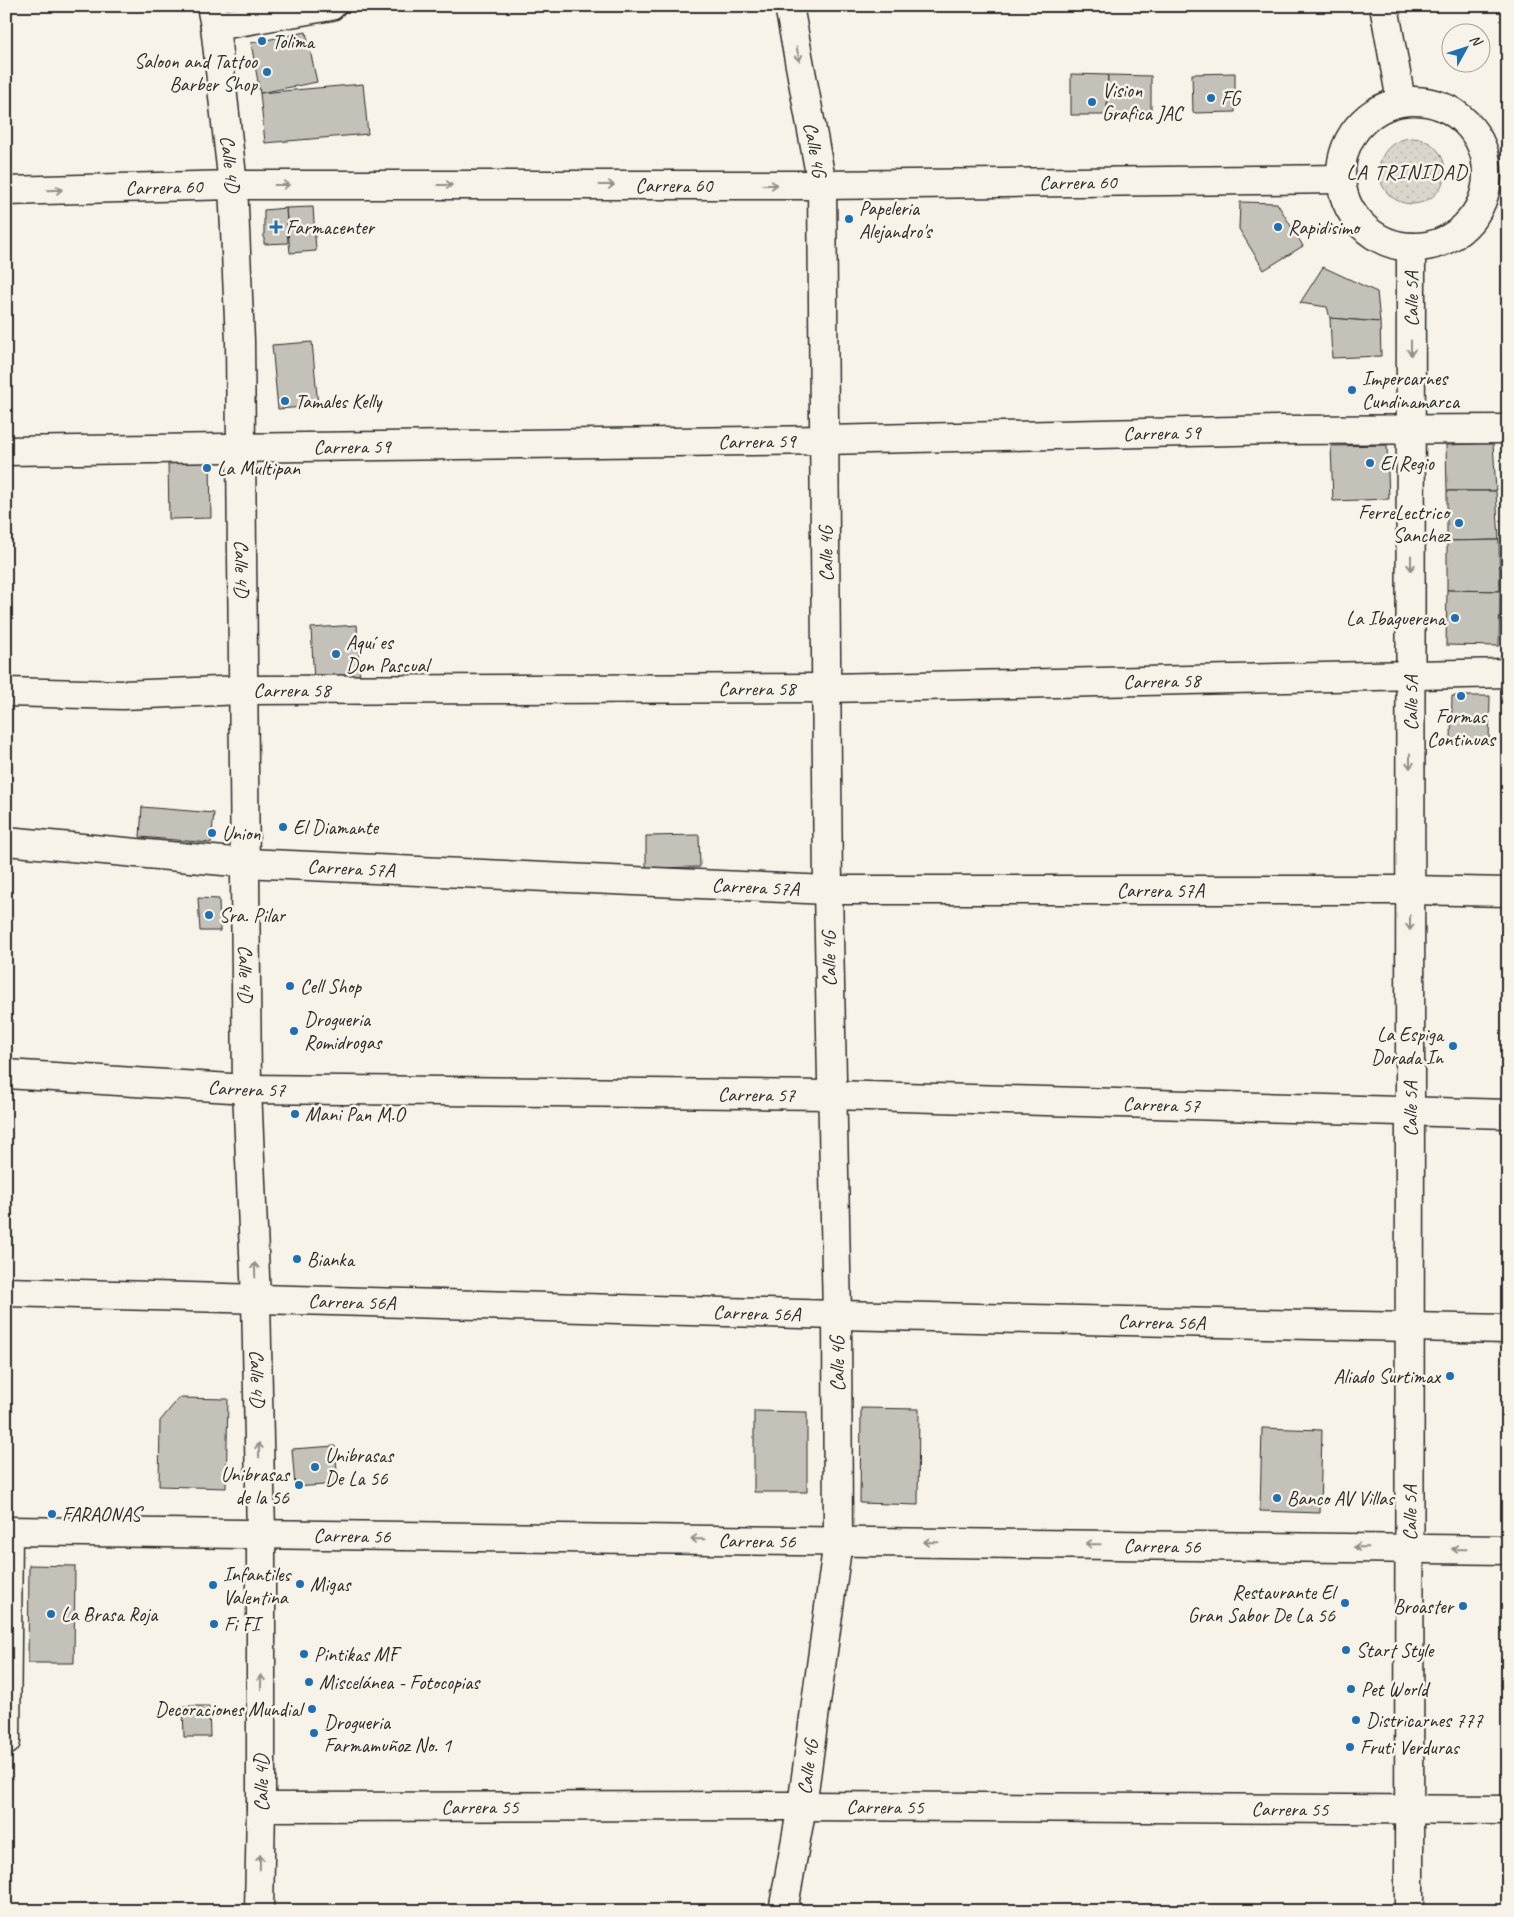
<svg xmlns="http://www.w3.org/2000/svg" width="1514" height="1917" font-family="Caveat,sans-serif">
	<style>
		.grass { fill: url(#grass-dots); stroke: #82807c }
		.building { fill: #c4c1b9; stroke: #2b2b2b }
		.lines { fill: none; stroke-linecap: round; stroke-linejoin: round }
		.minor-casing { stroke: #2b2b2b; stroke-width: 31 }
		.tertiary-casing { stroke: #2b2b2b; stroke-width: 31 }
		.minor { stroke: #f7f3e8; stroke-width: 28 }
		.tertiary { stroke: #f7f3e8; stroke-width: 28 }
		.oneway { stroke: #918f8a }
		.poi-dot { fill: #1f6fb2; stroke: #f7f3e8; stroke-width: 2 }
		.labels { text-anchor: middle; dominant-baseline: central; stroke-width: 5; stroke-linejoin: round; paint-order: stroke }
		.poi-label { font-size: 20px; fill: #2b2b2b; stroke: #f7f3e8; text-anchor: start }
		.street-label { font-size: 20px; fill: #2b2b2b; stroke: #f7f3e8 }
		.neighbourhood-label { font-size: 21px; letter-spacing: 1px; fill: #2b2b2b; stroke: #f7f3e8 }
	</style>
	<defs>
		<pattern id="grass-dots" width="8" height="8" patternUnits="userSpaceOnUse" patternTransform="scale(1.25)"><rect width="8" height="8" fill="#dad6cc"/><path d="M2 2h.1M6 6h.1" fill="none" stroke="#bbb8af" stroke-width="1.8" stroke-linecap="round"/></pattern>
	</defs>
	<rect width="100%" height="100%" fill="#f7f3e8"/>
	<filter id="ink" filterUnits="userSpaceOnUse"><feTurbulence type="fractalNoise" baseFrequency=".02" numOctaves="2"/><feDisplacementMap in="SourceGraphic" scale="10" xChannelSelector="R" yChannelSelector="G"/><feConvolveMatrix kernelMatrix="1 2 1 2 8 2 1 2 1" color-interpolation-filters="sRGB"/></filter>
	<g filter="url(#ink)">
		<!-- grass -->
		<circle class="grass" cx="1412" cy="171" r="33"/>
		<!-- building -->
		<g class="building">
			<polygon points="306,32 317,82 260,93 251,43"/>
			<polygon points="1235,73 1235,112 1193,113 1192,74"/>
			<polygon points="1071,74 1108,75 1107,115 1071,115"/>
			<polygon points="1108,75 1151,76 1151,117 1107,115"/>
			<polygon points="363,84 368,134 265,143 260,93"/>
			<polygon points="1240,202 1277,203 1303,246 1264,270 1239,229"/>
			<polygon points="313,207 316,251 290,253 286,208"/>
			<polygon points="286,208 288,243 264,244 264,210"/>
			<polygon points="1323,267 1377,292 1380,322 1330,318 1327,307 1300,303"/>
			<polygon points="1330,318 1380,322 1381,356 1332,358"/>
			<polygon points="312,342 318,406 278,409 272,345"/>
			<polygon points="1493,443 1496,491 1447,491 1446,445"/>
			<polygon points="1387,445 1389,499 1333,501 1331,446"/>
			<polygon points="168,461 210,461 211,518 169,519"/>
			<polygon points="1447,491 1496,491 1499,540 1447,541"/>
			<polygon points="1499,540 1500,591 1447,590 1447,541"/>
			<polygon points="1447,590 1500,591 1499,646 1446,645"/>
			<polygon points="357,625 360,680 314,682 311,628"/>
			<polygon points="1452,696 1490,696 1489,742 1451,742"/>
			<polygon points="6,764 12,765 8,819 6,818"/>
			<polygon points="142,807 214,813 211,843 140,837"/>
			<polygon points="699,835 700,867 646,868 646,836"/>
			<polygon points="198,898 219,899 220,931 200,931"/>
			<polygon points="179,1398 228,1399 226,1488 159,1486 160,1421"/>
			<polygon points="861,1408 919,1409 918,1505 860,1503"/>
			<polygon points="754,1411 807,1412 807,1492 754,1492"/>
			<polygon points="1262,1428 1322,1430 1320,1513 1260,1511"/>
			<polygon points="335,1446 338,1484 295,1487 292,1449"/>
			<polygon points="29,1565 75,1566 74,1663 28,1663"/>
			<polygon points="183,1706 209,1706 210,1737 184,1737"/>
		</g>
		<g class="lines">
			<!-- minor casing -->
			<g class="minor-casing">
				<g id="minor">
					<polyline points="1384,6 1401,101"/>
					<path id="s1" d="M 6,451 L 825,440 L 1278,430 L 1508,429"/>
					<path id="s2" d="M 6,692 L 123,695 L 243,690 L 827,688 L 1508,673"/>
					<path id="s3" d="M 6,841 L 245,863 L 828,890 L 1410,890 L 1508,892"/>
					<path id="s4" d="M 6,1074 L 247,1089 L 832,1095 L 1508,1114"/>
					<path id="s5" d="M 6,1292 L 837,1315 L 1508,1329"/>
					<polyline points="6,1741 8,1531"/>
					<path id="s6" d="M 261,1807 L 802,1806 L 1508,1810"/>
					<path id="s7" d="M 783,1911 L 802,1806 L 838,1541 L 837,1315 L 828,890 L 822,185"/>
				</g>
			</g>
			<!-- tertiary casing -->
			<g class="tertiary-casing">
				<g id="tertiary">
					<path id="s8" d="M 211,6 L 215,26 L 233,185 L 240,341 L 247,1089 L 256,1299 L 261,1534 L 261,1807 L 259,1911"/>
					<path id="s9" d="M 789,6 L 822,185"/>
					<polyline points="215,26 331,6"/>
					<circle cx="1414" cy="174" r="73"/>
					<path id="s10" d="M 6,191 L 233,185 L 822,185 L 1341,179"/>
					<path id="s11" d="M 6,1531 L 1508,1550"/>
					<path id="s12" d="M 1409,1911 L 1411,247"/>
				</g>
			</g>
			<!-- minor -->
			<use href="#minor" class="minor"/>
			<!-- tertiary -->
			<use href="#tertiary" class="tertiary"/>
		</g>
		<!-- one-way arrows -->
		<defs><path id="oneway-shaft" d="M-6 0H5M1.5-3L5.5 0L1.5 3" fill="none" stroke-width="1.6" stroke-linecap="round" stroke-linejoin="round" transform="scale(1.25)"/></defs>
		<g class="oneway">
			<use href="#oneway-shaft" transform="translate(798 54) rotate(79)"/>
			<use href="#oneway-shaft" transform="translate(282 185)"/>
			<use href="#oneway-shaft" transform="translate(445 185)"/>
			<use href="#oneway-shaft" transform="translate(607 185)"/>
			<use href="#oneway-shaft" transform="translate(770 185)"/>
			<use href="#oneway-shaft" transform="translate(55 190) rotate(-2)"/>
			<use href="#oneway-shaft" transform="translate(1411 348) rotate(90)"/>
			<use href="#oneway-shaft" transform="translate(1411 563) rotate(90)"/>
			<use href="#oneway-shaft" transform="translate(1410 761) rotate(90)"/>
			<use href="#oneway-shaft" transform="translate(1410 923) rotate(90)"/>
			<use href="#oneway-shaft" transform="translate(255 1270) rotate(-92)"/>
			<use href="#oneway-shaft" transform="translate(259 1450) rotate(-91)"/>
			<use href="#oneway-shaft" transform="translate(698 1539) rotate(-179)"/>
			<use href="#oneway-shaft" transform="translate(931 1542) rotate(-179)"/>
			<use href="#oneway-shaft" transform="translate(1093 1544) rotate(-179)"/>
			<use href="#oneway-shaft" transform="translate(1361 1547) rotate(-179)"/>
			<use href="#oneway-shaft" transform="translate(1459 1549) rotate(-179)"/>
			<use href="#oneway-shaft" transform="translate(261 1682) rotate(-90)"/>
			<use href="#oneway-shaft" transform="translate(260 1862) rotate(-89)"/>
		</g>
	</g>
	<!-- markers -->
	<g class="poi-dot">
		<circle cx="262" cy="41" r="5"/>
		<circle cx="267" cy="72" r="5"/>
		<circle cx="1211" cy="98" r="5"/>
		<circle cx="1092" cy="102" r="5"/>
		<circle cx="849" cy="219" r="5"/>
		<path d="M273.5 219.5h5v5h5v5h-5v5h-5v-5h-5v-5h5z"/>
		<circle cx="1278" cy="227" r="5"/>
		<circle cx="1352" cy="390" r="5"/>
		<circle cx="285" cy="401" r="5"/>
		<circle cx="1370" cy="463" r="5"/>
		<circle cx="207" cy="468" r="5"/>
		<circle cx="1459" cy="523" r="5"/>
		<circle cx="1455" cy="618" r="5"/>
		<circle cx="336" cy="654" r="5"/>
		<circle cx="1461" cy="696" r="5"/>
		<circle cx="283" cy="827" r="5"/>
		<circle cx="212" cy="833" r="5"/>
		<circle cx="209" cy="915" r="5"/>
		<circle cx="290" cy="986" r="5"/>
		<circle cx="294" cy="1031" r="5"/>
		<circle cx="1453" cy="1046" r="5"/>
		<circle cx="295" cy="1114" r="5"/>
		<circle cx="297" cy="1259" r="5"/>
		<circle cx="1450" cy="1376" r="5"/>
		<circle cx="315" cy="1467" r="5"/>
		<circle cx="299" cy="1485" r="5"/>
		<circle cx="1277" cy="1498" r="5"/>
		<circle cx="52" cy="1514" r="5"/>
		<circle cx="300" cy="1584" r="5"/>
		<circle cx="213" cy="1585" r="5"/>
		<circle cx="1345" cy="1603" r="5"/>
		<circle cx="1463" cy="1606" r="5"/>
		<circle cx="51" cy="1614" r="5"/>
		<circle cx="214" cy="1624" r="5"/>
		<circle cx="1346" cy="1650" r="5"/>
		<circle cx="304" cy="1654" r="5"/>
		<circle cx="309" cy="1682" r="5"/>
		<circle cx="1351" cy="1689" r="5"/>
		<circle cx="312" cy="1709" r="5"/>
		<circle cx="1356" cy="1720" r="5"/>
		<circle cx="314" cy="1733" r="5"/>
		<circle cx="1350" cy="1747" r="5"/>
	</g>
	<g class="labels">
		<!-- poi labels -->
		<g class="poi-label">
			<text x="272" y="41">Tolima</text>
			<text x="257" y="61" text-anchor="end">Saloon and Tattoo<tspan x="257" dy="23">Barber Shop</tspan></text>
			<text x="1102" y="90">Vision<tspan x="1102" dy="23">Grafica JAC</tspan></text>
			<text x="1221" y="98">FG</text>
			<text x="859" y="208">Papeleria<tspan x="859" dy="23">Alejandro's</tspan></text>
			<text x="286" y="227">Farmacenter</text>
			<text x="1288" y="227">Rapidisimo</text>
			<text x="1362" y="378">Impercarnes<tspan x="1362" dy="23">Cundinamarca</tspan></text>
			<text x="295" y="401">Tamales Kelly</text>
			<text x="1380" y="463">El Regio</text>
			<text x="217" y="468">La Multipan</text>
			<text x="1449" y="512" text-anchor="end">FerreLectrico<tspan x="1449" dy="23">Sanchez</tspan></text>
			<text x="1445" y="618" text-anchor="end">La Ibaguerena</text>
			<text x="346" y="642">Aquí es<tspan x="346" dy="23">Don Pascual</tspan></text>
			<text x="1461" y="716" text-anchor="middle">Formas<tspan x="1461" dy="23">Continuas</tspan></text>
			<text x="293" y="827">El Diamante</text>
			<text x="222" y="833">Union</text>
			<text x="219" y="915">Sra. Pilar</text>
			<text x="300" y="986">Cell Shop</text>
			<text x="304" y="1019">Drogueria<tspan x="304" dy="23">Romidrogas</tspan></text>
			<text x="1443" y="1034" text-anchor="end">La Espiga<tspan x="1443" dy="23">Dorada In</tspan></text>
			<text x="305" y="1114">Mani Pan M.O</text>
			<text x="307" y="1259">Bianka</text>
			<text x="1440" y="1376" text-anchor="end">Aliado Surtimax</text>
			<text x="325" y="1455">Unibrasas<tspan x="325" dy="23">De La 56</tspan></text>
			<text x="289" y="1474" text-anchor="end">Unibrasas<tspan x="289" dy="23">de la 56</tspan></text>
			<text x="1287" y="1498">Banco AV Villas</text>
			<text x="62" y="1514">FARAONAS</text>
			<text x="223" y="1574">Infantiles<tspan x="223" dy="23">Valentina</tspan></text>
			<text x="310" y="1584">Migas</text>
			<text x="1335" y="1592" text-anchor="end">Restaurante El<tspan x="1335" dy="23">Gran Sabor De La 56</tspan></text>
			<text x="1453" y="1606" text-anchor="end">Broaster</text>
			<text x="61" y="1614">La Brasa Roja</text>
			<text x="224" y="1624">Fi FI</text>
			<text x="1356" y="1650">Start Style</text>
			<text x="314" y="1654">Pintikas MF</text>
			<text x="319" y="1682">Miscelánea - Fotocopias</text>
			<text x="1361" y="1689">Pet World</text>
			<text x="302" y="1709" text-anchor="end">Decoraciones Mundial</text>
			<text x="1366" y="1720">Districarnes 777</text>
			<text x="324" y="1722">Drogueria<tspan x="324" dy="23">Farmamuñoz No. 1</tspan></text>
			<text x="1360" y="1747">Fruti Verduras</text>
		</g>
		<!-- street labels -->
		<g class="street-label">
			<text stroke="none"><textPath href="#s9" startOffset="146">Calle 4G</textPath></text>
			<text stroke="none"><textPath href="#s8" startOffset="159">Calle 4D</textPath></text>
			<text stroke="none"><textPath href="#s10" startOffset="1072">Carrera 60</textPath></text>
			<text stroke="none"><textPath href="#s10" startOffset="668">Carrera 60</textPath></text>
			<text stroke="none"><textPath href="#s10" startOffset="158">Carrera 60</textPath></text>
			<text stroke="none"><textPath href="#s12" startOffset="1612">Calle 5A</textPath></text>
			<text stroke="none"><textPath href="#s1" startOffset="1156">Carrera 59</textPath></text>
			<text stroke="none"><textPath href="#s1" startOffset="751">Carrera 59</textPath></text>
			<text stroke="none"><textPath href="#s1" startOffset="346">Carrera 59</textPath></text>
			<text transform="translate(826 554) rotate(-91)">Calle 4G</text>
			<text stroke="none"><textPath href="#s8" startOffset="564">Calle 4D</textPath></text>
			<text stroke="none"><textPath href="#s2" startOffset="1156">Carrera 58</textPath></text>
			<text stroke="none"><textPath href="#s2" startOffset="751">Carrera 58</textPath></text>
			<text stroke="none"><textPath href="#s2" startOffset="286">Carrera 58</textPath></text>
			<text stroke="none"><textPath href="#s12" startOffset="1208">Calle 5A</textPath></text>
			<text stroke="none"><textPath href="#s3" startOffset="346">Carrera 57A</textPath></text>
			<text stroke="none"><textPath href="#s3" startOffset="751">Carrera 57A</textPath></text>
			<text stroke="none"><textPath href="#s3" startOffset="1156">Carrera 57A</textPath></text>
			<text transform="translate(829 959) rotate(-91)">Calle 4G</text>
			<text stroke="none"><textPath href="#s8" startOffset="969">Calle 4D</textPath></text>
			<text stroke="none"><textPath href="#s4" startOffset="241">Carrera 57</textPath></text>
			<text stroke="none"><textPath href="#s4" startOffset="751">Carrera 57</textPath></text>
			<text stroke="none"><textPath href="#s4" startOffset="1156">Carrera 57</textPath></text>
			<text stroke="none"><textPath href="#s12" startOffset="802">Calle 5A</textPath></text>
			<text stroke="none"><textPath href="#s5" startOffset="346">Carrera 56A</textPath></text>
			<text stroke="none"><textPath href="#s5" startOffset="751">Carrera 56A</textPath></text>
			<text stroke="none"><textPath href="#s5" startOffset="1156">Carrera 56A</textPath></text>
			<text transform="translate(837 1364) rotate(-90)">Calle 4G</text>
			<text stroke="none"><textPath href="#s8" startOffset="1374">Calle 4D</textPath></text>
			<text stroke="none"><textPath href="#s12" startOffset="398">Calle 5A</textPath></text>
			<text stroke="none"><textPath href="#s11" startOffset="346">Carrera 56</textPath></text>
			<text stroke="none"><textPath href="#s11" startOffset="751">Carrera 56</textPath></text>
			<text stroke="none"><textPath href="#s11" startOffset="1156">Carrera 56</textPath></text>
			<text stroke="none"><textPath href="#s7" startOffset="146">Calle 4G</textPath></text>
			<text transform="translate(261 1783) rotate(-90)">Calle 4D</text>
			<text stroke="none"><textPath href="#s6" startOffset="219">Carrera 55</textPath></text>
			<text stroke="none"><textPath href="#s6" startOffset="624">Carrera 55</textPath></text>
			<text stroke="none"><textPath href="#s6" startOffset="1029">Carrera 55</textPath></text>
		</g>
		<!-- neighbourhood labels -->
		<g class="neighbourhood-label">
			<text x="1407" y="172">LA TRINIDAD</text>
		</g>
	</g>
	<!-- margin -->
	<rect width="1514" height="1917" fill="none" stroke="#f7f3e8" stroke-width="25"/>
	<rect x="12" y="12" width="1489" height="1892" fill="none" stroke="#2b2b2b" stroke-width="2" filter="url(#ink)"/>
	<!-- north arrow -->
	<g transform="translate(1466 48) rotate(50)"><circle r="24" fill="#f7f3e8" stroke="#a5a39c"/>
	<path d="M0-4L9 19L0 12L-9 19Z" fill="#1f6fb2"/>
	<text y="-8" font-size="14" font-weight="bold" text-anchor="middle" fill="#2b2b2b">N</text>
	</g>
</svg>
